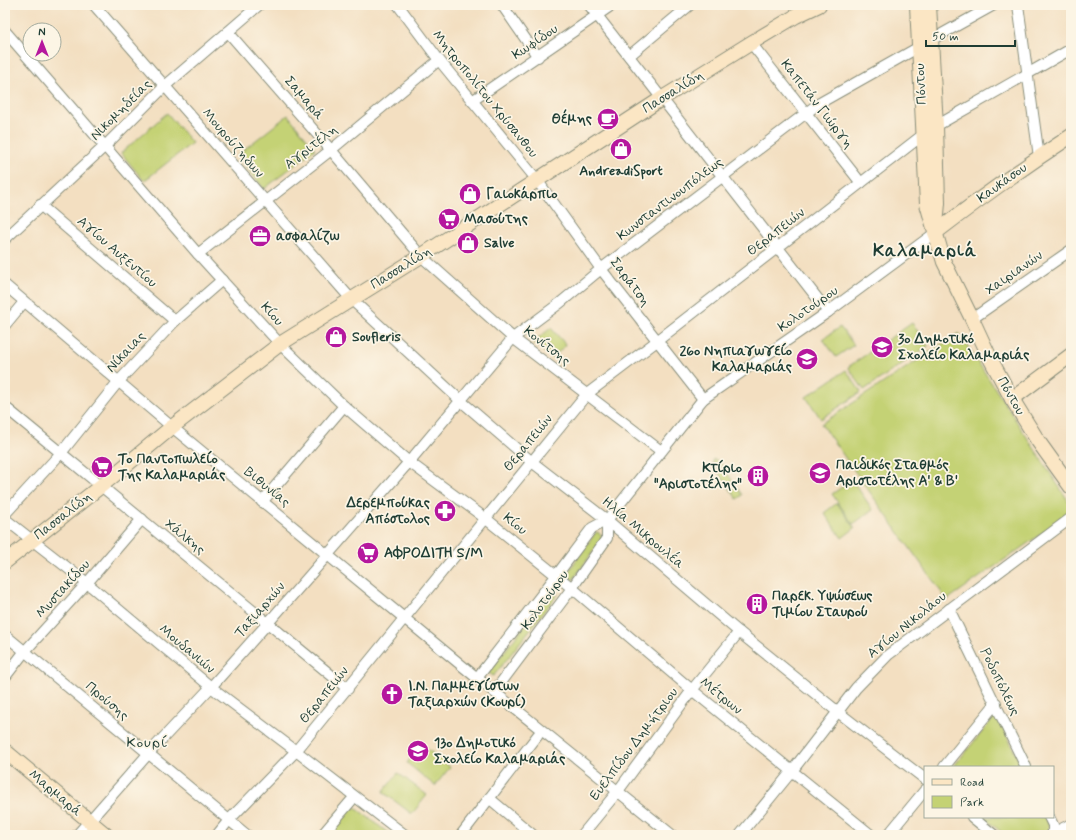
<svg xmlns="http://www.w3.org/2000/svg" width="1076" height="840" font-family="Mynerve,sans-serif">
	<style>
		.green { fill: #c4d274; stroke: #728854 }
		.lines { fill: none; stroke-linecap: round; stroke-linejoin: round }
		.street-casing { stroke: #898e7a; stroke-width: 12 }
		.secondary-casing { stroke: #898e7a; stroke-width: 16 }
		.street { stroke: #fff; stroke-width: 10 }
		.secondary { stroke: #fbe6c4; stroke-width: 14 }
		.labels { text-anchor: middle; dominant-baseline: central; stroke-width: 3.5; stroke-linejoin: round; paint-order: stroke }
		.street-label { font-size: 14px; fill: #1f3d34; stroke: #fcf5e5 }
		.poi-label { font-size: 14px; font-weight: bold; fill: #1f3d34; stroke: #fcf5e5; text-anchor: start }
		.neighbourhood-label { font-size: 15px; letter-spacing: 1px; fill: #1f3d34; stroke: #fcf5e5 }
		.district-label { font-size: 18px; font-weight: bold; letter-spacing: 1px; fill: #1f3d34; stroke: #fcf5e5 }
	</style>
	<rect width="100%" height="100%" fill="#fcf5e5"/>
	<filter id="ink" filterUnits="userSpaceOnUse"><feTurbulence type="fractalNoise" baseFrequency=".025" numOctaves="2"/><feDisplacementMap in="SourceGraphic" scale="8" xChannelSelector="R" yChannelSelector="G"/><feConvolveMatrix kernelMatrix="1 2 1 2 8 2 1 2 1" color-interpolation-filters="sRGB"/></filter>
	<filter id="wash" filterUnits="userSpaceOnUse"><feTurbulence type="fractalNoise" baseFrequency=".012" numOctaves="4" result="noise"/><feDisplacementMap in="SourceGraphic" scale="16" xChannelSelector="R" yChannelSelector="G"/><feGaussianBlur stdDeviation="0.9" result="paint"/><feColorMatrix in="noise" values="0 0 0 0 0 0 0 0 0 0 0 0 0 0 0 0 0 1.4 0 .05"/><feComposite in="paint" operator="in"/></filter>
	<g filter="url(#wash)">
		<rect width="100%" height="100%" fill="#f3dfc1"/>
		<!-- green -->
		<g class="green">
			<polygon points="167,113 192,143 144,181 121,153"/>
			<polygon points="288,115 315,149 264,189 237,155"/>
			<polygon points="912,323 928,346 864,390 848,367"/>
			<polygon points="840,327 854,345 836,357 823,339"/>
			<polygon points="551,328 566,345 552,358 533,342"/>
			<polygon points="959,333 1071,505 1071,513 947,600 821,424"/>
			<polygon points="846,370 861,392 821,419 806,397"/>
			<polygon points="713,459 719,461 742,495 737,499 713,465"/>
			<polygon points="852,480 873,510 853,524 832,494"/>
			<polygon points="837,503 855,528 842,538 824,513"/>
			<polygon points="598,532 603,538 572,581 566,575 595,533"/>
			<polygon points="553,590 558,594 496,673 493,676 488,672"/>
			<polygon points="997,714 1022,767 953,767"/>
			<polygon points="421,744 450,767 435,786 407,763"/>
			<polygon points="398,773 427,795 412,814 383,792"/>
			<polygon points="352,805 391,835 327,835"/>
			<polygon points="983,817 1046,817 1049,825 1048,835 1005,835"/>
		</g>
	</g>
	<g filter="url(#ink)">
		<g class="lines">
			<!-- street casing -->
			<g class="street-casing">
				<g id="street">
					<polyline points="94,5 351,299 461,401 532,462 607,520 739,632 838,712 925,779"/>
					<polyline points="398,5 439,60 537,180 601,269 703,399"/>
					<polyline points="502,5 538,57"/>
					<polyline points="589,5 828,312"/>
					<polyline points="1018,5 1039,157"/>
					<polyline points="5,31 198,254 280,344 344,406 409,462 485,518 572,588 692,690 871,835"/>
					<polyline points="228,32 331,150 421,256 513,338 661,451"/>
					<polyline points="931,40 994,5"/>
					<polyline points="751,43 861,183"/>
					<polyline points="629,56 690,5"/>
					<polyline points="472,101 612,5"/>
					<polyline points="936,126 1071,49"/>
					<polyline points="40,205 175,321"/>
					<polyline points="5,239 105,146 165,86 259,5"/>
					<polyline points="198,254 331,150 439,60"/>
					<polyline points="5,285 172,427 477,678 672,835"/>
					<polyline points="972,319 1071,250"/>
					<polyline points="5,325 24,302"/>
					<polyline points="5,407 348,689"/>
					<polyline points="262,502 344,406"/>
					<polyline points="5,514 61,453 118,382 175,321 222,280"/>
					<polyline points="5,519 87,583 211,687 296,751 405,835"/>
					<polyline points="949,609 1026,767"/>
					<polyline points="5,635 247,835"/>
					<polyline points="5,677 25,651 87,583 142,519"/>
					<polyline points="477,678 556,576 592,528 607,520 703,399 828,312 935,233"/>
					<polyline points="494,692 572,588 607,538 607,520"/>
					<polyline points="944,767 996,703"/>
					<polyline points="489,798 533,835"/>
					<polyline points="972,817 994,835"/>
					<polyline points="1049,817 1053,825 1053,833"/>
					<polyline points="77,835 149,753 211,687 268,623 409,462 513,338 560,303 601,269 818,104 919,47"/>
					<polyline points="217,835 229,820 296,751 587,394 657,341 924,134"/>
					<polyline points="322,835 351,801"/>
					<polyline points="461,835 538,735"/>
					<polyline points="582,835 618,791 692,690 739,632"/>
					<polyline points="740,835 792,771 856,688 888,655 1071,518"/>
					<polyline points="888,835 925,790"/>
					<polyline points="1052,835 1053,833 1071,824"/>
				</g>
			</g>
			<!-- secondary casing -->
			<g class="secondary-casing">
				<g id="secondary">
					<polyline points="917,5 927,204 944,262 972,319 991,360 1012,399 1038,441 1071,487"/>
					<polyline points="929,5 936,126 938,203 936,225"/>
					<path d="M 935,233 C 979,199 1025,166 1071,136"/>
					<polyline points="1012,399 1071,355"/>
					<polyline points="5,562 101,486 172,427 280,344 421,256 661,99 751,43 796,16 819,5"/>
					<polyline points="5,751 106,835"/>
				</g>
			</g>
			<!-- street -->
			<use href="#street" class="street"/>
			<!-- secondary -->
			<use href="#secondary" class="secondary"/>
		</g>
	</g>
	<!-- icons -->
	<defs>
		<g id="cafe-disc" transform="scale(1.15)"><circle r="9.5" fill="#b5179e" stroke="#fcf5e5"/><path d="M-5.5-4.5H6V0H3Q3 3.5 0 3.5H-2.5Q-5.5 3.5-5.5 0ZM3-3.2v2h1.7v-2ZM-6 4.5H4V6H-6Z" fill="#fff"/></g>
		<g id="shop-disc" transform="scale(1.15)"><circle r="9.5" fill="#b5179e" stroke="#fcf5e5"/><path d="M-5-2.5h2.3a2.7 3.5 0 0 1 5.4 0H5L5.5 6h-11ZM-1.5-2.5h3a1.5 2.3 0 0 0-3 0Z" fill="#fff"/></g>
		<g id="supermarket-disc" transform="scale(1.15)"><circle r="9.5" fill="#b5179e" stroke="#fcf5e5"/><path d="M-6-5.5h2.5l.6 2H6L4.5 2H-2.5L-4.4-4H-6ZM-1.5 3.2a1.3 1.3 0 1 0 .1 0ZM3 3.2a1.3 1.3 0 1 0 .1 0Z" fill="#fff"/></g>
		<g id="office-disc" transform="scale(1.15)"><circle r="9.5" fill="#b5179e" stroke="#fcf5e5"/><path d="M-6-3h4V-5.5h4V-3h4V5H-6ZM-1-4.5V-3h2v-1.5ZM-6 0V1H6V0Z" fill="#fff"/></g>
		<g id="school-disc" transform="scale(1.15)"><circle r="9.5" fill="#b5179e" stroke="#fcf5e5"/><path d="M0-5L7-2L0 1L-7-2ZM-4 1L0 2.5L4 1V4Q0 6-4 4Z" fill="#fff"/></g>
		<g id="building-disc" transform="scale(1.15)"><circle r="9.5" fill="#b5179e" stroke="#fcf5e5"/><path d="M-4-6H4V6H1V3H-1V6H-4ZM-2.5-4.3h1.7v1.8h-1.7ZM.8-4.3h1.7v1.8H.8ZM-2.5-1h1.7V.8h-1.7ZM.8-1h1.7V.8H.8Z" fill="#fff"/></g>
		<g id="pharmacy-disc" transform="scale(1.15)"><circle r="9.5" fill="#b5179e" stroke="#fcf5e5"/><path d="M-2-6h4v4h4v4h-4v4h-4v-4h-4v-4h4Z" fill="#fff"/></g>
		<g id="church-disc" transform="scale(1.15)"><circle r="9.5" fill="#b5179e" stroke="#fcf5e5"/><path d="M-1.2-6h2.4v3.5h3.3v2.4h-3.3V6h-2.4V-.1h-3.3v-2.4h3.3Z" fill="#fff"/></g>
	</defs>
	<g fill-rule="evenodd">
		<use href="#cafe-disc" x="608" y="119"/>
		<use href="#shop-disc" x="621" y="149"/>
		<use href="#shop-disc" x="470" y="194"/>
		<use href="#supermarket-disc" x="449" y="219"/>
		<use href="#office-disc" x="260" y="236"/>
		<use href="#shop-disc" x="468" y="243"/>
		<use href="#shop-disc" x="336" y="337"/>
		<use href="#school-disc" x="882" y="347"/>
		<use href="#school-disc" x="807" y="359"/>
		<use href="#supermarket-disc" x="102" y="467"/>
		<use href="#school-disc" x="820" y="473"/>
		<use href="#building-disc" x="758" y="476"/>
		<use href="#pharmacy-disc" x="445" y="511"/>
		<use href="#supermarket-disc" x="368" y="553"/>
		<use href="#building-disc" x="757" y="604"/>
		<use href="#church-disc" x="392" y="694"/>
		<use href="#school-disc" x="418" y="751"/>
	</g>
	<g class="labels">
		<!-- street labels -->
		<g class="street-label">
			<text transform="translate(535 42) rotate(-34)">Κωφίδου</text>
			<text transform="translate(921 84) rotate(-93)">Πόντου</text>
			<text transform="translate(673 92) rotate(-32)">Πασσαλίδη</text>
			<text transform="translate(485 94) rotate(51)">Μητροπολίτου Χρύσανθου</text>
			<text transform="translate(304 98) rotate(49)">Σαμαρά</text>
			<text transform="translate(817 104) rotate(52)">Καπετάν Γιώργη</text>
			<text transform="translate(121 110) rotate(-45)">Νικομηδείας</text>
			<text transform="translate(233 143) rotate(49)">Μουρούζηδων</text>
			<text transform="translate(311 147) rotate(-38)">Αγριτέλη</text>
			<text transform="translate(1002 183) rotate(-36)">Καυκάσου</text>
			<text transform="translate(670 199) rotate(-37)">Κωνσταντινουπόλεως</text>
			<text transform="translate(776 232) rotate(-38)">Θεραπειών</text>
			<text transform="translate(117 252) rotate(41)">Αγίου Αυξεντίου</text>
			<text transform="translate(401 268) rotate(-32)">Πασσαλίδη</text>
			<text transform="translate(1014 273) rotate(-35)">Χαιριανών</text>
			<text transform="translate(630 282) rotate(53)">Σαράτση</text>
			<text transform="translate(808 309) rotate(-35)">Κολοτούρου</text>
			<text transform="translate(272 314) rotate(48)">Κίου</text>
			<text transform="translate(547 346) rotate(38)">Κονίτσης</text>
			<text transform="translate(126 352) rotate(-47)">Νίκαιας</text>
			<text transform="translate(1011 396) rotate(60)">Πόντου</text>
			<text transform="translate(528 443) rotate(-51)">Θεραπειών</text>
			<text transform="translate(267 487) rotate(39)">Βιθυνίας</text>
			<text transform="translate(63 516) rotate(-38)">Πασσαλίδη</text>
			<text transform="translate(515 524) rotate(39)">Κίου</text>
			<text transform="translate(643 533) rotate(40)">Ηλία Μικρουλέα</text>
			<text transform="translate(185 537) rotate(39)">Χάλκης</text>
			<text transform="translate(63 589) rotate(-48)">Μυστακίδου</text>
			<text transform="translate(545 600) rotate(-54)">Κολοτούρου</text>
			<text transform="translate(260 610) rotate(-49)">Ταξιαρχών</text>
			<text transform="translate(907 625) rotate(-39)">Αγίου Νικολάου</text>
			<text transform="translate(187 649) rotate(40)">Μουδανιών</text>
			<text transform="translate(1000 682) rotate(64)">Ροδοπόλεως</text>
			<text transform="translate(324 695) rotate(-51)">Θεραπειών</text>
			<text transform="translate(721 696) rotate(39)">Μέτρων</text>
			<text transform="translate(107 701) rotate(40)">Προύσης</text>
			<text transform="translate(634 744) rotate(-53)">Ευελπίδου Δημήτριου</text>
			<text transform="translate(55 793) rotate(40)">Μαρμαρά</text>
		</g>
		<!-- poi labels -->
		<g class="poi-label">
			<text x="592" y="119" text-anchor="end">Θέμης</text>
			<text x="621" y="171" text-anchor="middle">AndreadiSport</text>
			<text x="486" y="194">Γαιοκάρπιο</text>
			<text x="464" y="219">Μασούτης</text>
			<text x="276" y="236">ασφαλίζω</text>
			<text x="484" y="243">Salve</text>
			<text x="352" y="337">Soufleris</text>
			<text x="898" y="339">3ο Δημοτικό<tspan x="898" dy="16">Σχολείο Καλαμαριάς</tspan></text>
			<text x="792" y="351" text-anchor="end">26ο Νηπιαγωγείο<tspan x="792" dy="16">Καλαμαριάς</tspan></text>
			<text x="118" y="459">Το Παντοπωλείο<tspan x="118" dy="16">Της Καλαμαριάς</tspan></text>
			<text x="836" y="465">Παιδικός Σταθμός<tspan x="836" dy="16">Αριστοτέλης Α' &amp; Β'</tspan></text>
			<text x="742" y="468" text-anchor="end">Κτίριο<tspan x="742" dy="16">"Αριστοτέλης"</tspan></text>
			<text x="430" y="503" text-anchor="end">Δερεμπούκας<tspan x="430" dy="16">Απόστολος</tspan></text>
			<text x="384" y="553">ΑΦΡΟΔΙΤΗ S/M</text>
			<text x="772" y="596">Παρεκ. Υψώσεως<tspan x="772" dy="16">Τιμίου Σταυρού</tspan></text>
			<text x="408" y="686">Ι.Ν. Παμμεγίστων<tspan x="408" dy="16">Ταξιαρχών (Κουρί)</tspan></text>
			<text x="434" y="743">13ο Δημοτικό<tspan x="434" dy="16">Σχολείο Καλαμαριάς</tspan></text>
		</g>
		<!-- neighbourhood labels -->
		<g class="neighbourhood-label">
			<text x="147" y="743">Κουρί</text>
		</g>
		<!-- district labels -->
		<g class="district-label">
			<text x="925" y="251">Καλαμαριά</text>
		</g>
	</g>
	<!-- margin -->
	<rect width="1076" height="840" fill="none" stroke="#fcf5e5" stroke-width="20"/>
	<!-- legend -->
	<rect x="924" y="766" width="130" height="52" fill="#fcf5e5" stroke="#a4ab9e"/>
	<rect x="932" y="779" width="20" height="6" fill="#fbe6c4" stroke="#a4ab9e"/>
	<text x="960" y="786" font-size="12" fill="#1f3d34">Road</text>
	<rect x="932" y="796" width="20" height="12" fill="#c4d274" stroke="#a4ab9e"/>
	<text x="960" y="806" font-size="12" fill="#1f3d34">Park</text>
	<!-- north arrow -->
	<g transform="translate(42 42)"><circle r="19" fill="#fcf5e5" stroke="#a4ab9e"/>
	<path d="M0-3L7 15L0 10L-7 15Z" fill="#b5179e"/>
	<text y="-6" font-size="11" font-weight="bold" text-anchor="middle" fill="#1f3d34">N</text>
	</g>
	<!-- scale -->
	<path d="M926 40v6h89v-6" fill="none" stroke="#1f3d34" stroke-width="2"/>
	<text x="932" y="40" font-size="12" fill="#1f3d34" stroke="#fcf5e5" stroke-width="3" paint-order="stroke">50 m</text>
</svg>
